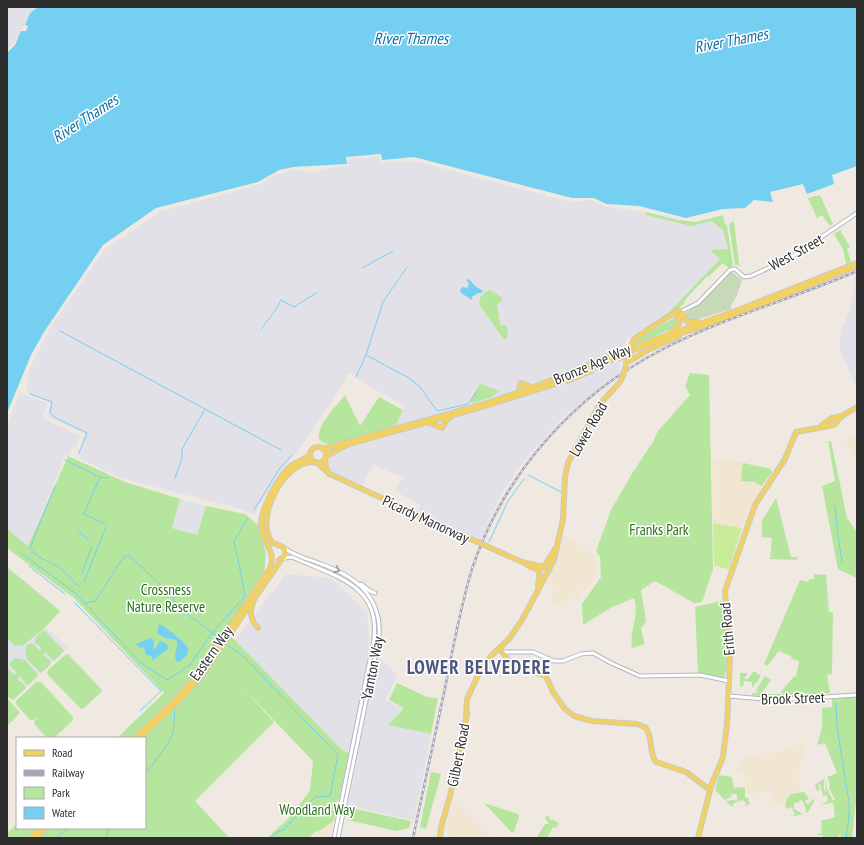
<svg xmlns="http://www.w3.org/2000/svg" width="864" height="845" font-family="'PT Sans Narrow',sans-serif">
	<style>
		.industrial { fill: #e3e1e8 }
		.education { fill: #f0e6d1 }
		.green { fill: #b6e59e }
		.cemetery { fill: #c8d9b8 }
		.pitch { fill: #c9ec9a }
		.water { fill: #75cff0 }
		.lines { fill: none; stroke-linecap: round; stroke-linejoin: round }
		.stream { stroke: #75cff0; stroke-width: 1 }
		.minor-casing { stroke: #b4b7c1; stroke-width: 5 }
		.major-casing { stroke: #c9c9c9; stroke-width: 6 }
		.minor { stroke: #fff; stroke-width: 3 }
		.major { stroke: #f2d163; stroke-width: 4 }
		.rail-casing { stroke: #a3a6b8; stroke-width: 2.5 }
		.rail { stroke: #fff; stroke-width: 1; stroke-dasharray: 3; stroke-linecap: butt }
		.major-bridge-casing { stroke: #c9c9c9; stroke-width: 6; stroke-linecap: butt }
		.major-bridge { stroke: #f2d163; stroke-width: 4 }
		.oneway { stroke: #969696 }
		.labels { text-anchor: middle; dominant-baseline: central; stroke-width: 3; stroke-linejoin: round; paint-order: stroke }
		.street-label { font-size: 15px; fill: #2e2e2e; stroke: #fff }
		.park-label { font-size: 15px; fill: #2c6e1b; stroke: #fff }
		.water-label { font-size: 16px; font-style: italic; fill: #0d6fa3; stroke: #fff }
		.district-label { font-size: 19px; font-weight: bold; letter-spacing: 1px; fill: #4d5680; stroke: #fff }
	</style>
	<rect width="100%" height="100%" fill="#efe9e1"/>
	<!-- industrial -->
	<g class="industrial">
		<polygon points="7,7 38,7 30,13 19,36 7,50"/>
		<polygon points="379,156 380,162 419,162 570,202 590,200 606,207 646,212 646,215 691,226 712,221 723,230 728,250 710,250 720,259 668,313 626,339 619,373 562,418 518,468 500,496 480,542 417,513 421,505 395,491 403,478 395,474 374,465 362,485 338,477 330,470 327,459 336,450 390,437 406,406 358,380 356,376 350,373 347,374 344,383 301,447 281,471 254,514 234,507 120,478 81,459 78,453 85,434 47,416 51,403 28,393 27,389 29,370 51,326 104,250 162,211 262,184 270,177 295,169 312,173 333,167 348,166 348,159"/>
		<polygon points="857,276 857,291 856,292 857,389 842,355 839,345 841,333 850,309 854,288 857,291 853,277"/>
		<polygon points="20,393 48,403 42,416 44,419 80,436 76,448 72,447 69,454 65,456 28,547 7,529 7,425"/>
		<polygon points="180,499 206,506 197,536 172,528"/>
		<polygon points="286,574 331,578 367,613 369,646 397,676 385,700 403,708 388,725 431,734 414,820 348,806 358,756 336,746 235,640"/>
		<polygon points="42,624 68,648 14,696 7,689 7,629"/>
	</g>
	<!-- education -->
	<g class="education">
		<polygon points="857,436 857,461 845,444 849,439"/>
		<polygon points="713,458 761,466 772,469 773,472 753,502 742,528 713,523"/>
		<polygon points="562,535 571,539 594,555 596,565 593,580 585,591 581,591 582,595 579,601 572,597 567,608 550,601 555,588 546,582 558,559"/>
		<polygon points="802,741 805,744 799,776 801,794 791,794 785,807 783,805 774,806 774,792 746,794 744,771 738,772 738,765 744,756 787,751"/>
		<polygon points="454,802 458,804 492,838 462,838 443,833 451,803"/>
		<polygon points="331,821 334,822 331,838 312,838"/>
	</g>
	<!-- green -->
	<g class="green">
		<polygon points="820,195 833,224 830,226 822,215 817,218 808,198"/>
		<polygon points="646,212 678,220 696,222 723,215 725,224 727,225 733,266 729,268 723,263 708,277 707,276 684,301 685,303 661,319 661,317 668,313 720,259 710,250 728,249 723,230 712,221 691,226 646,215"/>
		<polygon points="734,221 739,264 741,266 735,265 729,224"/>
		<polygon points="840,230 850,247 847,249 851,262 846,264 843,249 834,234"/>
		<path d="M 490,290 L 503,298 L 500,303 L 497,304 L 500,325 L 507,326 L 508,336 L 504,340 L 479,304 C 480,296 482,293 490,290 Z"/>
		<polygon points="676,317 679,321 674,328 633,345 636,339"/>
		<path d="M 690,373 L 709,375 L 713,569 L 702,602 L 694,603 L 655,581 L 641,590 L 646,621 L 641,629 L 645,644 L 632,648 C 629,630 640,615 634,598 L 612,607 L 583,625 L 582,604 L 601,577 L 600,557 L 596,551 L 611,510 L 633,472 L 653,442 L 658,431 L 690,395 L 685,386 Z"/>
		<polygon points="480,384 500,391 490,398 472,403 470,401"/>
		<path d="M 345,395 L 360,426 L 379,397 L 403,410 L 395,427 L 336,444 C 297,446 335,408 345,395 Z"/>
		<polygon points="828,441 831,441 847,518 857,532 857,578 838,569 822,486 835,481"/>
		<polygon points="68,456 125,482 180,499 172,528 197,535 206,506 245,514 259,526 266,554 264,572 196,674 180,693 133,738 117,738 164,693 74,598 7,548 7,529 28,546"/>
		<polygon points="743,463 771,469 772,472 762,486 754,482 741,481"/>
		<polygon points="776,498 791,557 797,557 798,560 770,559 772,538 762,537 762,521"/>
		<polygon points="7,567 60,611 44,629 22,646 14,645 7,638"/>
		<path d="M 814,574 L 826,575 L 829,612 L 833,612 L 832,674 L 827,675 L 830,693 L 788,697 L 788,694 L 785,694 L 788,697 C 776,698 764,697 752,695 L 752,693 L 758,693 L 756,690 L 765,676 L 771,680 L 762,693 L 770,694 L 770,697 L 770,694 L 783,694 L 781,692 L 794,676 L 796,677 L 799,661 L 792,659 L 791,656 L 779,651 L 767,666 L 764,664 L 800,580 L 808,582 L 809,579 L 814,579 Z"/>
		<path d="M 721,601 C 724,618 733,665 723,678 L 698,674 L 695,607 Z"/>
		<polygon points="45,631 64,651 54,661 45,652 43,655 50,660 51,664 41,673 27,659 25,651 27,645 32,643 40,651 42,648 35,643 35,639 41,632"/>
		<polygon points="230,635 341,749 349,753 339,800 335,803 334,809 336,811 334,820 318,832 316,831 309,838 267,838 288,819 310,791 313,761 240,685 274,722 195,801 229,838 38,838 48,828 145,828 145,738 142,738 188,694"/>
		<polygon points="68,654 102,690 101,692 83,709 80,708 47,674 48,670 65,655"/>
		<polygon points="15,658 25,660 38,675 29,685 26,684 20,676 17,679 25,685 26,688 13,700 7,696 7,667 14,675 17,673 9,665 10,662"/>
		<polygon points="754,671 761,676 752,688 752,682 744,681 743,687 740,686 740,673 748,673 744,678 747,680"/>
		<polygon points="36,682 41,682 73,717 73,720 54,738 47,738 35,725 34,722 37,717 33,720 30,720 16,704 16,701"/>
		<polygon points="397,683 427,697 438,698 431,734 388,725 404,708 389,700"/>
		<polygon points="857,697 857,791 852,838 841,838 840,835 837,838 823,838 823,835 818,835 818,833 819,834 823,832 821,830 822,827 820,826 822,825 821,821 835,817 833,802 835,802 821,805 828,801 827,795 823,796 820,784 818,785 820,790 817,791 815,785 824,779 824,789 826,793 825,777 827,789 833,800 835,800 829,788 830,784 827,777 830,776 832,787 830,776 837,773 825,743 817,745 822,727 822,708 832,707 832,699"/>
		<polygon points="7,698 20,713 7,726"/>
		<polygon points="431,772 441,774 426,829 420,827"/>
		<polygon points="719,775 732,777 734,788 745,787 745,797 749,799 748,801 750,804 745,806 746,803 742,800 734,803 732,807 726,801 734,800 737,801 737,794 732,794 732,796 725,800 715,790"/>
		<polygon points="805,792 806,797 806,794 809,800 805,800 807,805 814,799 814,802 808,812 805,813 806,811 803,801 800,800 799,802 794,803 794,809 803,814 791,817 790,814 791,816 795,815 792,807 787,809 785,807 787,799 791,794"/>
		<polygon points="484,803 518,814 519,817 514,832 512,833"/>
		<polygon points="351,808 411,821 409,828 396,831 348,820"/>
		<polygon points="547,815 550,817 549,820 554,820 559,824 557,826 551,824 558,827 557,828 553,827 547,838 537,837 545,824 549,824 545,818"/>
		<polygon points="17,824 17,828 39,828 29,838 7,838 7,833"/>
	</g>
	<!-- cemetery -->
	<polygon class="cemetery" points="731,271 742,280 737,295 731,306 731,309 692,321 687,319 685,314 699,304"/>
	<!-- pitch -->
	<polygon class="pitch" points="713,523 742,528 729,570 714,565"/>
	<!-- water -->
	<g class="water">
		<polygon points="38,7 857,7 857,166 832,175 834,184 807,194 803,184 770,192 773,202 754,200 745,208 723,209 686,218 639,206 606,204 594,198 572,198 414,157 382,160 381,154 346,157 347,164 293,167 279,170 258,182 156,208 103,245 44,332 31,355 7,413 7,53 15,45 21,31 26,31 28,26 25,25 30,13"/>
		<polygon points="466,279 470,280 475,286 483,291 481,293 478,293 472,297 472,300 461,293 460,290 463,287 467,288 469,284"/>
		<path d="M 159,625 L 162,625 C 171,632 181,638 188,648 L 187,655 L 179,662 L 176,661 C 173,651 180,647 176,640 L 165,638 L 157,633 Z"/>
		<polygon points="151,638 154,641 153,651 160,641 167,644 168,649 153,660 151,656 146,655 144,647 140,648 136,644"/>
	</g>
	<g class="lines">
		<!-- stream -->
		<g class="stream">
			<polyline points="362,268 393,251"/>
			<polyline points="261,329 275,311 281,300 294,307 316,293"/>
			<polyline points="60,331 281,450"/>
			<polyline points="366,355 409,378 420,387 437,411 468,404 478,390"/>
			<polyline points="356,377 366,355 383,302 407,267"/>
			<polyline points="30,394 52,402 50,412 54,417 87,433 79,453"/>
			<polyline points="65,460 100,477 108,478"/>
			<polyline points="528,475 561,492"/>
			<polyline points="100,477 84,514 105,524"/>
			<polyline points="175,478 182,458 182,449 204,411"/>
			<path d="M 55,486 L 30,548 C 40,562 52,560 63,571 C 69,576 74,583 81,588"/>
			<polyline points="835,506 838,536 842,562"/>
			<polyline points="254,510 280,468 292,455"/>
			<polyline points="78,530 89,541"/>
			<polyline points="489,542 508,501 524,479"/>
			<polyline points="21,553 75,593 141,663 167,680 190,665 212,633 245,596 238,559"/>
			<polyline points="237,556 234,541 248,518"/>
			<polyline points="29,566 65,594"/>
			<polyline points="82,573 92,546"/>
			<polyline points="84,582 106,527"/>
			<polyline points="74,602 161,691 140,711"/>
			<polyline points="85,603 95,601 123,558 129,555 172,596 176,605 220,639"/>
			<polyline points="226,644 244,657 338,755 330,796 315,797 283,830 277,832 271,838"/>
			<polyline points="836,703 837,727 849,803 849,817 846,838"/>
			<polyline points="145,775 169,742 173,733 175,711"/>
			<polyline points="107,828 107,838"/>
			<polyline points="56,838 68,828"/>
		</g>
		<!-- minor casing -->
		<g class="minor-casing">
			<g id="minor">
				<polyline points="682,311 698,303 730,270 735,269 744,277 751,276 790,258 857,213"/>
				<path d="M 284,548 C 295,556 308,559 321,564 C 355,576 382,596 379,637 L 338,838"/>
				<path d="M 284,558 L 292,557 C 336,577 384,585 373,645 L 334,838"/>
				<polyline points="361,584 370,591 375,593"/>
				<polyline points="504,652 533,652 554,661 563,661 581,654 593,653 611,663 640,676 700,675 729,681"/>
				<polyline points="729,696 777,700 857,695"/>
			</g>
		</g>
		<!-- major casing -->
		<g class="major-casing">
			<g id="major">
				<polyline points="683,315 687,322 698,322"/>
				<polyline points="672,331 676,328 680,322 679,318"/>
				<path d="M 634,339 C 648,328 665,320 678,310 L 683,313 L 680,318 L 677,317 L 675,314"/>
				<polyline points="621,358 627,356 634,358"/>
				<polyline points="626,363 650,349 679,336"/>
				<polyline points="567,381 591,371"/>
				<polyline points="518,393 521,383 532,387"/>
				<polyline points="429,423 440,427"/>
				<polyline points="822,425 832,418 842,416"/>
				<polyline points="442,428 446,421 451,417"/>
				<circle cx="318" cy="455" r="8"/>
				<polyline points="323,449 484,404 534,387 633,347 733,312 857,263"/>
				<polyline points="326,456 349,444 485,406 555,384 648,344 734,316 857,266"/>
				<polyline points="325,459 326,468 329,474"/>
				<polyline points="317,463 330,474 442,526"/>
				<path d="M 279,560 L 285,556 C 287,545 279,546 273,543 C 252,520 285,459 314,462"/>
				<polyline points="522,562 544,567 555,549"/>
				<polyline points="527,565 540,571"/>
				<polyline points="538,586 540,569 542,567"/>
				<path d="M 254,600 C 249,612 250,619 258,628"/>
				<path d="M 500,648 L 511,665 L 546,676 L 553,692 L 565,709 L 574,716 L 592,721 L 637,724 L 645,727 C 654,737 648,752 656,762 L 686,772 L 710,790"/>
				<polyline points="466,714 467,699 481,669 491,656 509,639 522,620 554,560 563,519 565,477 568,463 600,404 620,382 623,376"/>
				<path d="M 135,738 L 181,694 L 198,673 L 270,568 C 277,555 263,541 261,528 C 259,511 279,475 292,465 C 298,461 305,460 310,454"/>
				<polyline points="140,738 187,692 201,676 281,560"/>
				<polyline points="31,838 41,828"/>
				<polyline points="35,838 46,828"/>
				<polyline points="440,838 441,827 450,796 467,714"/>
				<polyline points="698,838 711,786 723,757 727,724 730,659 725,591 755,505 785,459 796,432 834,425 842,416 857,407"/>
			</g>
		</g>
		<!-- minor -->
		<use href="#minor" class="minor"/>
		<!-- major -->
		<use href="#major" class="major"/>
		<!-- rail casing -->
		<g class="rail-casing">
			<path id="rail" d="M 413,838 C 424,788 434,738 445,688 C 453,648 460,608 472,569 C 504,473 574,395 663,349 C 725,317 793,299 857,271"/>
		</g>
		<!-- rail -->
		<use href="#rail" class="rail"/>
		<!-- major-bridge casing -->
		<g class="major-bridge-casing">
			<g id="major-bridge">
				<polyline points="628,354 634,339"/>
				<polyline points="623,376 626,365"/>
				<polyline points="442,526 522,562"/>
			</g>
		</g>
		<!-- major-bridge -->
		<use href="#major-bridge" class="major-bridge"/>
	</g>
	<!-- one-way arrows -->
	<defs><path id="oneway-chevron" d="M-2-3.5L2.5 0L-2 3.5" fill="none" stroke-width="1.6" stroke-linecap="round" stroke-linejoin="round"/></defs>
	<use class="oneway" href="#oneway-chevron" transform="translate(337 570) rotate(24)"/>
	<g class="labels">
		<!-- street labels -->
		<g class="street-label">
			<text transform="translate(796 252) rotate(-29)">West Street</text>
			<text transform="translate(592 364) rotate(-23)">Bronze Age Way</text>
			<text transform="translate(588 429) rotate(-60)">Lower Road</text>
			<text transform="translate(426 519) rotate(25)">Picardy Manorway</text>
			<text transform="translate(727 629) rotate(-95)">Erith Road</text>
			<text transform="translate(211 653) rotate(-55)">Eastern Way</text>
			<text transform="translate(372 668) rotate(-79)">Yarnton Way</text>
			<text transform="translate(793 698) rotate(-2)">Brook Street</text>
			<text transform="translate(458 755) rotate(-79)">Gilbert Road</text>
		</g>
		<!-- park labels -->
		<g class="park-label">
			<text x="659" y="529">Franks Park</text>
			<text x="166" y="589">Crossness<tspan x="166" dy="17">Nature Reserve</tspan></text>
			<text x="317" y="809">Woodland Way</text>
		</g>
		<!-- water labels -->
		<g class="water-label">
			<text x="411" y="38">River Thames</text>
			<text transform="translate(731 40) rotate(-11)">River Thames</text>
			<text transform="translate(85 118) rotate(-33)">River Thames</text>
		</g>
		<!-- district labels -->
		<g class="district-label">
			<text x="479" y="667">LOWER BELVEDERE</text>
		</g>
	</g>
	<!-- border -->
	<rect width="864" height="845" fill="none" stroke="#2e2e2e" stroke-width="16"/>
	<!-- legend -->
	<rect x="16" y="737" width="130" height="92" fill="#ffffff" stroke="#ababab"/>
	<rect x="24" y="750" width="20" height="6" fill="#f2d163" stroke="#ababab"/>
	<text x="52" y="757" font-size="12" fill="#2e2e2e">Road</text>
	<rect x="24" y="770" width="20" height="6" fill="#a3a6b8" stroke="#ababab"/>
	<text x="52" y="777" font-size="12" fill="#2e2e2e">Railway</text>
	<rect x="24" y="787" width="20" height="12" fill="#b6e59e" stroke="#ababab"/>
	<text x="52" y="797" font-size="12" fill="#2e2e2e">Park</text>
	<rect x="24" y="807" width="20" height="12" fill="#75cff0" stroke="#ababab"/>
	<text x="52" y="817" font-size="12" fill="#2e2e2e">Water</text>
</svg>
